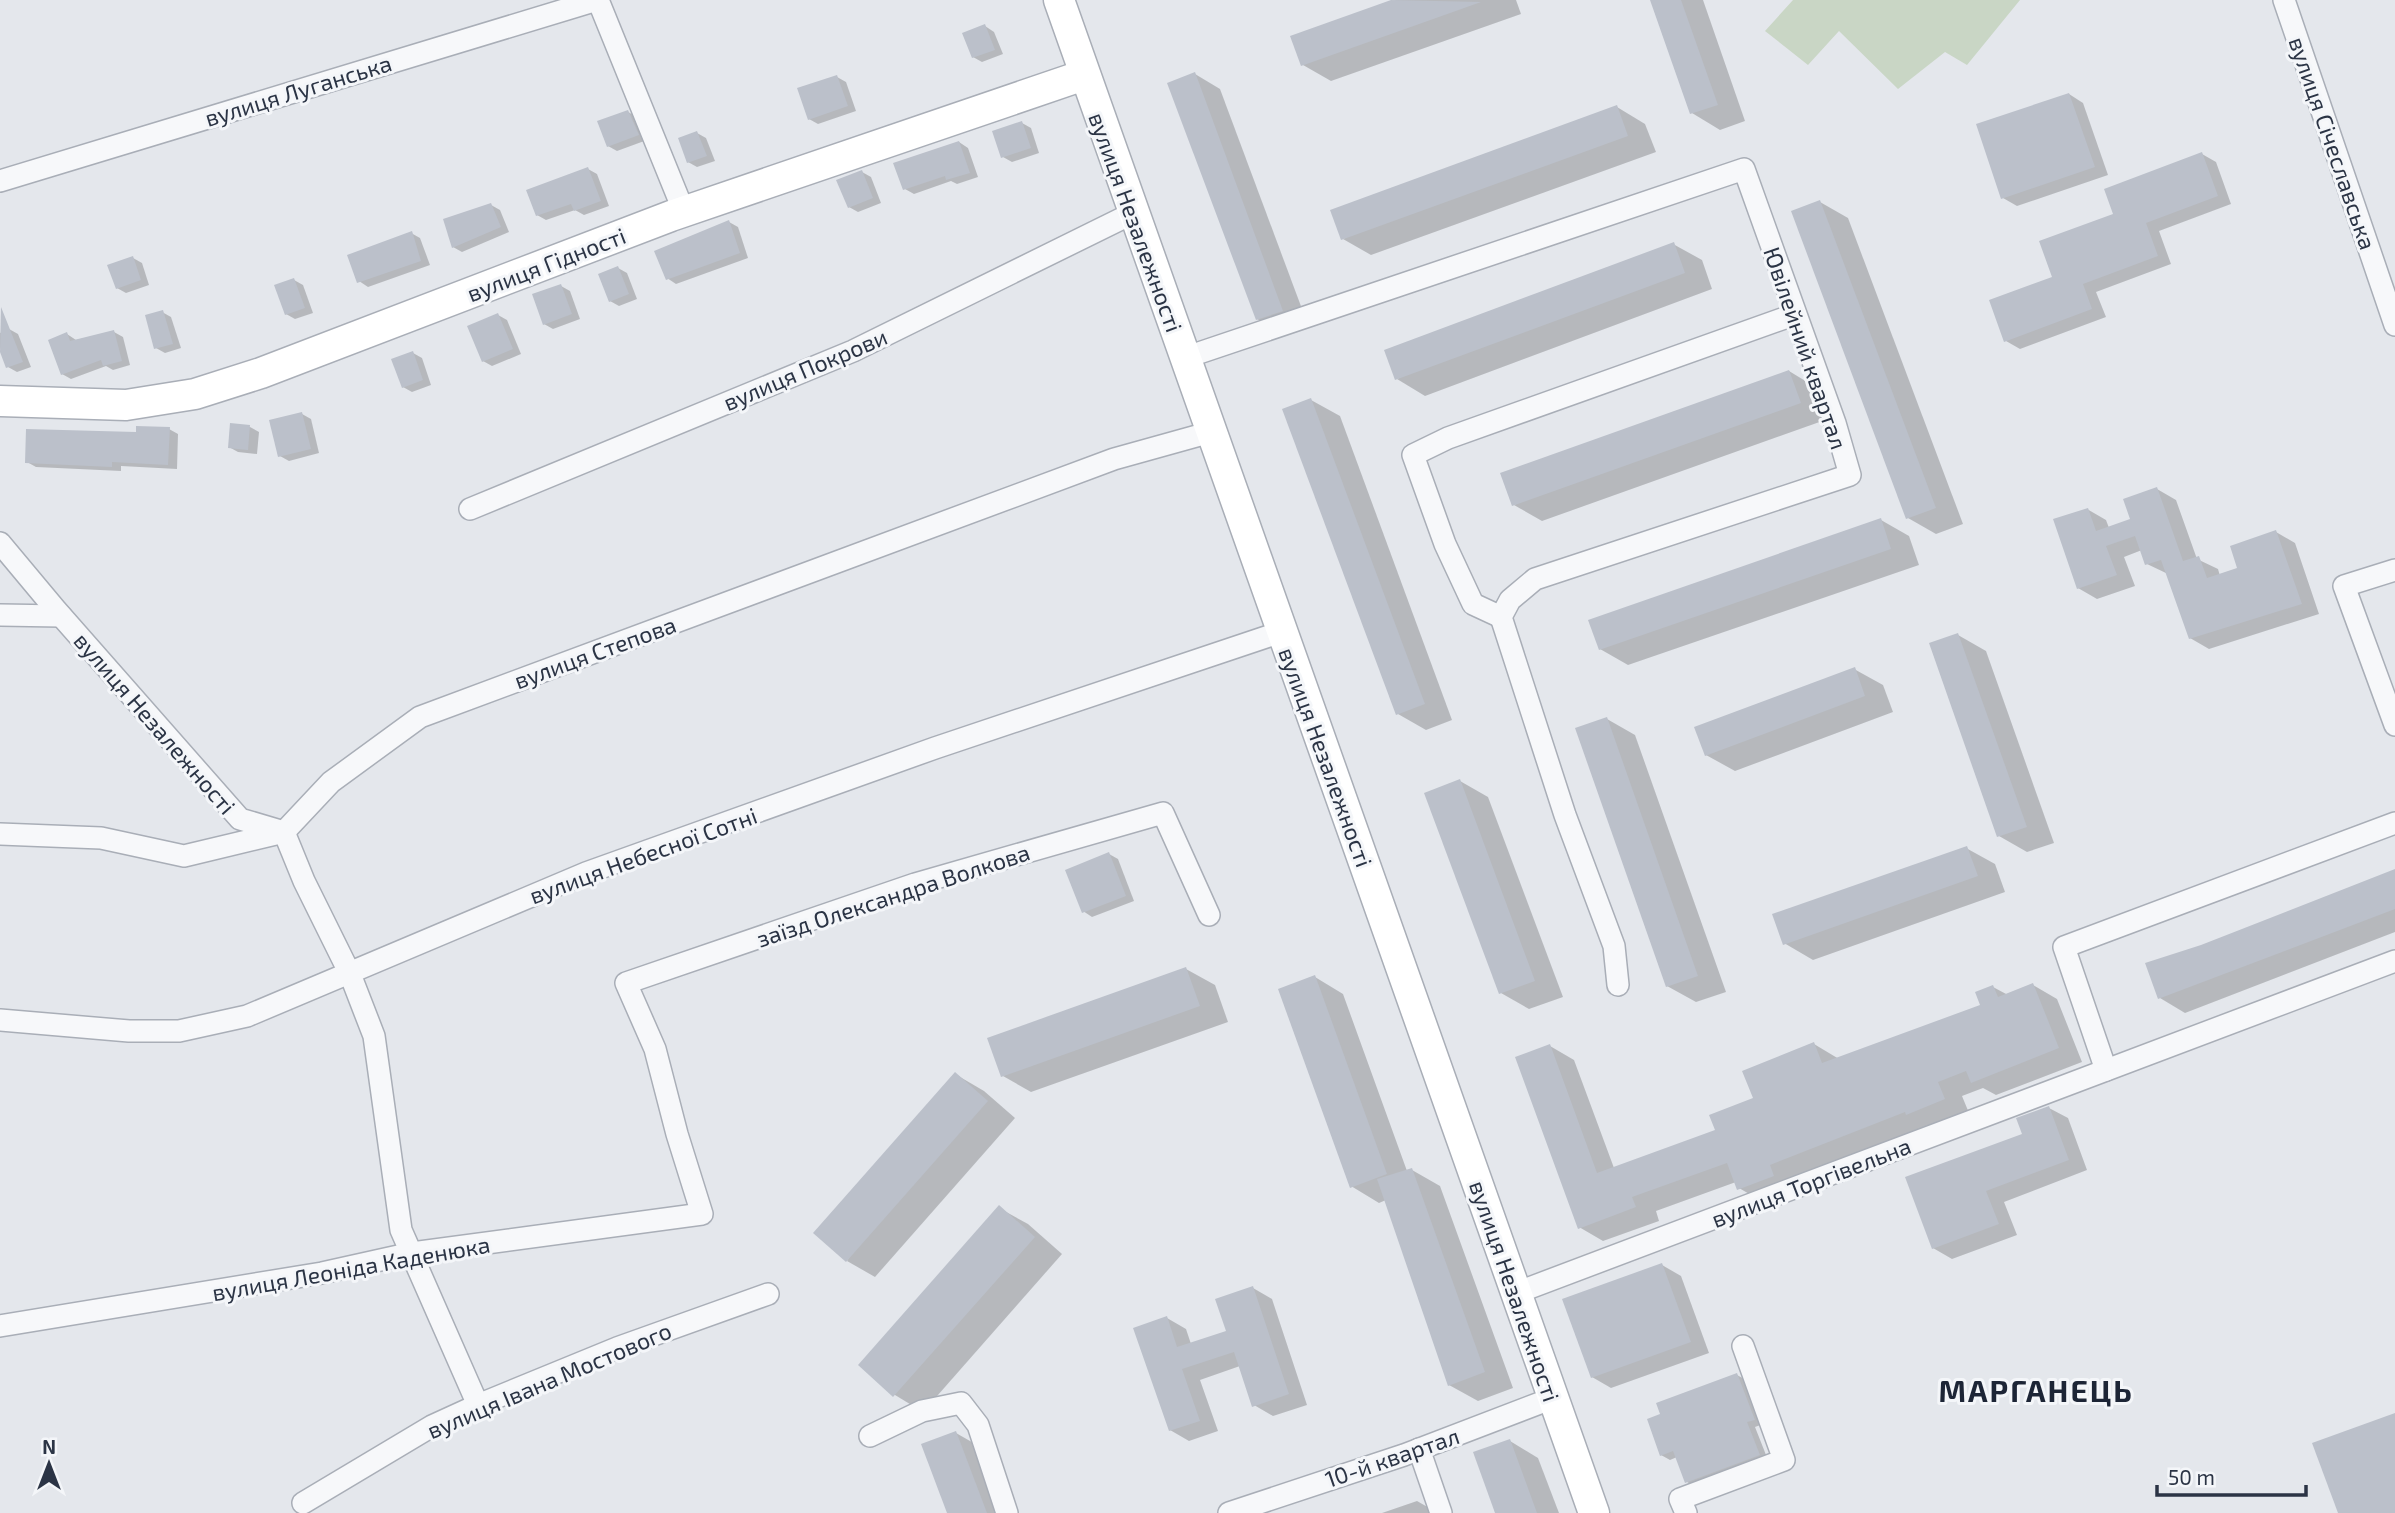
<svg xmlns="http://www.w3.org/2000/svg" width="2395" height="1513" font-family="'Exo 2',sans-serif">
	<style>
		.green { fill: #c9d6c5 }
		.shadow { fill: #0003 }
		.building { fill: #bbc0ca }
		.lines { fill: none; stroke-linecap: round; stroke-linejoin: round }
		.street-casing { stroke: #a9aeb7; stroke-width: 24 }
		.secondary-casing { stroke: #a9aeb7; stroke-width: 33 }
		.street { stroke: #f7f8fa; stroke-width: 21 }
		.secondary { stroke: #fff; stroke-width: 30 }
		.labels { text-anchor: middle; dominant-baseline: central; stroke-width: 6; stroke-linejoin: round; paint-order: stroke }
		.street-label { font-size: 23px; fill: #2b3445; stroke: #f4f6f9 }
		.district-label { font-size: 30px; font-weight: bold; letter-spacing: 2px; fill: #1d2536; stroke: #f4f6f9 }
	</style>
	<rect width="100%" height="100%" fill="#e4e7ec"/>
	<!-- green -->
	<polygon class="green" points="1793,0 2020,0 1967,65 1945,52 1898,89 1839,31 1808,65 1765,31"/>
	<!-- shadow -->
	<g class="shadow">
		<polygon points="1396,0 1516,0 1521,14 1331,81 1303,65 1293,37"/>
		<polygon points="1652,0 1703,0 1745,121 1720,130 1692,113"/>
		<polygon points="985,26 994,32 1003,54 982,62 973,57"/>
		<polygon points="1195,74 1220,89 1308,325 1283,333 1257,319"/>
		<polygon points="837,77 846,82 856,111 818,124 809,119"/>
		<polygon points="2069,94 2083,103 2108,175 2017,206 2003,198"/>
		<polygon points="1617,107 1645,124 1656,152 1371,255 1343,239"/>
		<polygon points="628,112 637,117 647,140 617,151 608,146"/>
		<polygon points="1022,123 1031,128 1039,153 1012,162 1003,157"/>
		<polygon points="697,133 706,138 715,161 697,167 688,162"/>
		<polygon points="959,142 968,148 978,177 957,184 951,181 914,194 905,189"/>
		<polygon points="2202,154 2216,162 2231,204 2159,231 2171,264 2096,292 2106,317 2020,349 2006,341 2054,278 2116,215"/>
		<polygon points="588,169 597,174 609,206 584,215 575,210 546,220 537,215"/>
		<polygon points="862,172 871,177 881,203 858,212 849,207"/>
		<polygon points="1820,202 1848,218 1963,524 1936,534 1908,518"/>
		<polygon points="491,205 500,210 509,232 462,252 453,247"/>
		<polygon points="729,222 738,227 748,258 676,284 667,278"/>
		<polygon points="411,233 420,238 430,265 368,287 359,281"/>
		<polygon points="1673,244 1702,260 1712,289 1425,396 1397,379"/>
		<polygon points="133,258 142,263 149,285 126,293 117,288"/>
		<polygon points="618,268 627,273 637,299 619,306 610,301"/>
		<polygon points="294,280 303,285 313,313 295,319 286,314"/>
		<polygon points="561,286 570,291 580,319 553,329 544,324"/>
		<polygon points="162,312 171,317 181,348 165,353 156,348"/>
		<polygon points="498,315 507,320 521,354 492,366 483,361"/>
		<polygon points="9,329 18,334 31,367 17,372 8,367 0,347 0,333"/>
		<polygon points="114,332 123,337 130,365 113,370 106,366 71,379 62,374 67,334 76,340"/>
		<polygon points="413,353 422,358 431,385 412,392 403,387"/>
		<polygon points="1789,371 1817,388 1828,419 1542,521 1514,505"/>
		<polygon points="1311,400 1340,416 1452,720 1426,730 1398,714"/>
		<polygon points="302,414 311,419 319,453 289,461 280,456"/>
		<polygon points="231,425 250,427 259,432 257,454 238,452 229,447"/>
		<polygon points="169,429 178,434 177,469 121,466 121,471 36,467 27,462 138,434"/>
		<polygon points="2157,489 2176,500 2197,559 2218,569 2220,576 2240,569 2276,532 2295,543 2319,614 2209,649 2190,638 2168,574 2147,564 2142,550 2124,557 2135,586 2097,599 2078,588 2087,509 2106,520 2109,528 2132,520"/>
		<polygon points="1881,520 1909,536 1919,565 1628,665 1600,649"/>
		<polygon points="1958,635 1986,651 2054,843 2027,852 1999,836"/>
		<polygon points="1854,669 1883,685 1893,712 1735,771 1706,755"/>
		<polygon points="1607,719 1635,735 1726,992 1696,1002 1667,986"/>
		<polygon points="1460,781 1488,797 1563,997 1529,1009 1501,993"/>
		<polygon points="1966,848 1995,864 2005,892 1813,960 1784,943"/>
		<polygon points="1109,854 1118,859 1134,901 1092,917 1083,911"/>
		<polygon points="2395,871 2395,932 2185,1013 2160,998 2202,947"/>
		<polygon points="1186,969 1215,985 1228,1022 1031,1092 1003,1076"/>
		<polygon points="1315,977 1343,994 1407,1171 1412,1170 1440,1186 1513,1388 1478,1401 1449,1385 1386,1200 1379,1203 1351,1186"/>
		<polygon points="2033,985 2057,999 2082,1062 1996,1095 1983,1088 1962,1096 1969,1113 1932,1128 1928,1125 1794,1179 1763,1202 1739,1188 1736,1182 1656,1211 1659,1221 1603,1241 1579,1227 1550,1046 1574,1060 1614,1168 1717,1131 1814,1044 1839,1059 1982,1006 1993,987 2008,995"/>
		<polygon points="955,1074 984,1091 1015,1118 875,1277 847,1261"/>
		<polygon points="2049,1108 2068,1118 2087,1170 2004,1202 2017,1235 1952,1259 1933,1248"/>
		<polygon points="999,1208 1028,1224 1062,1254 923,1412 895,1395 860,1365"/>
		<polygon points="1662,1265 1681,1276 1709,1353 1611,1388 1592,1377"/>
		<polygon points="1253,1288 1272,1299 1307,1405 1273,1416 1254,1405 1240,1366 1200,1380 1218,1431 1189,1441 1170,1430 1167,1318 1186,1329 1191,1344 1228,1332"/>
		<polygon points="1737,1375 1746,1380 1763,1424 1755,1427 1768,1460 1696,1487 1687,1482 1677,1457 1670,1460 1661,1455"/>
		<polygon points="956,1433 984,1449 1008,1513 949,1513"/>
		<polygon points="1510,1441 1538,1458 1559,1513 1497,1513"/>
		<polygon points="1417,1501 1438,1513 1382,1513"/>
	</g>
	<!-- building -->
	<g class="building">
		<polygon points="1391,0 1481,2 1301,66 1290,36"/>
		<polygon points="1650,0 1681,0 1718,105 1690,114"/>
		<polygon points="985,24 995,50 972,58 962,33"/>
		<polygon points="1195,72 1283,311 1256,320 1167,83"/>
		<polygon points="837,75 848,106 808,120 797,88"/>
		<polygon points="2069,93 2095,167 2001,199 1976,124"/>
		<polygon points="1617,105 1628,136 1341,240 1330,210"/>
		<polygon points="628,110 639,135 607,147 597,121"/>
		<polygon points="1022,121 1031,148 1001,158 992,131"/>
		<polygon points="697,131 707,156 687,163 678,138"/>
		<polygon points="959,141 970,173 946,180 945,176 903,190 893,163"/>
		<polygon points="2202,152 2218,196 2146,223 2158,256 2083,284 2092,309 2004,342 1989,300 2052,277 2039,241 2113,214 2104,189"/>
		<polygon points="588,167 601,201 574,211 571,204 536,216 526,190"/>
		<polygon points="862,170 873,198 848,208 836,180"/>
		<polygon points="1820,200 1936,508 1906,519 1791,211"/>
		<polygon points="491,203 501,227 452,248 443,219"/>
		<polygon points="729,220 740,253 666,280 654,251"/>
		<polygon points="412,231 421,261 357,283 347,255"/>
		<polygon points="1674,242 1685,273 1395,380 1384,350"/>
		<polygon points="133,256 141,280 116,289 107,265"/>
		<polygon points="618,266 629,294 609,302 598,274"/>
		<polygon points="294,278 305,308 285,315 274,285"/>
		<polygon points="561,284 572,314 543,325 532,294"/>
		<polygon points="1,307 23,362 6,368 0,352"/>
		<polygon points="163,310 173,344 154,349 145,315"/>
		<polygon points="498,313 513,349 482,362 467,326"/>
		<polygon points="114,330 122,361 103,366 101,360 61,375 48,340 67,332 70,341"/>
		<polygon points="413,351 423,380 402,388 391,359"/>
		<polygon points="1789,370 1801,403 1512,506 1500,473"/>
		<polygon points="1311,398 1425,704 1396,715 1282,409"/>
		<polygon points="302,412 311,449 278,457 269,420"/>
		<polygon points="230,423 250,425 248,450 228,448"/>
		<polygon points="136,426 170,427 168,465 112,462 112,467 25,463 26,429 136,432"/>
		<polygon points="2157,487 2183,561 2199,556 2207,578 2237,568 2230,546 2276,530 2302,604 2189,639 2161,560 2145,565 2135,536 2106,546 2117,575 2077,589 2053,519 2088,508 2096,531 2130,519 2123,499"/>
		<polygon points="1881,518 1891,549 1599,650 1588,620"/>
		<polygon points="1958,633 2027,827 1997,837 1929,643"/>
		<polygon points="1855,667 1865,696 1705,756 1694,727"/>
		<polygon points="1607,717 1698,976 1666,987 1575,728"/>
		<polygon points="1460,779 1535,981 1499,994 1424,793"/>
		<polygon points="1967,846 1978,876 1783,945 1772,914"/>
		<polygon points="1109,852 1126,896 1082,913 1065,870"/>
		<polygon points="2395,869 2395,909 2158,999 2145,963 2201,945"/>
		<polygon points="1186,967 1200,1006 1001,1077 987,1038"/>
		<polygon points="1315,975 1387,1174 1350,1188 1278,989"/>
		<polygon points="2033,983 2059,1048 1971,1083 1966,1071 1938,1082 1945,1099 1906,1115 1905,1112 1770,1165 1774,1176 1737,1190 1727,1163 1632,1197 1636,1207 1578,1229 1515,1057 1550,1044 1597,1173 1715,1130 1709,1115 1753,1098 1742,1071 1814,1042 1822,1063 1980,1005 1975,992 1993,985 1998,997"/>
		<polygon points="955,1072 988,1101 846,1262 813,1233"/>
		<polygon points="2049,1106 2069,1160 1986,1191 1999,1224 1932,1249 1905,1177 2022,1134 2016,1118"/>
		<polygon points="1412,1168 1485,1372 1448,1386 1377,1179"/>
		<polygon points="999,1205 1035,1237 893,1397 858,1365"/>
		<polygon points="1662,1263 1691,1342 1591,1378 1562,1299"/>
		<polygon points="1253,1286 1289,1394 1252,1407 1234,1352 1182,1369 1200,1421 1169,1431 1133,1328 1167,1316 1177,1347 1226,1331 1215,1299"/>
		<polygon points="1737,1373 1755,1420 1747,1422 1760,1455 1685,1483 1673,1451 1660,1456 1647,1419 1660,1414 1656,1403"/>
		<polygon points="2395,1413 2395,1513 2338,1513 2312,1443"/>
		<polygon points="956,1431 987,1513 947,1513 921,1444"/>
		<polygon points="1510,1439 1537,1513 1495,1513 1473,1452"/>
	</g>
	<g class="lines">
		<!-- street casing -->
		<g class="street-casing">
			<g id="street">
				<polyline points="598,0 684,212"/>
				<polyline points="2284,0 2395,325"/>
				<polyline points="0,181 597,0"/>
				<polyline points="1184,358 1744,169 1835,423 1850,475 1535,579 1510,600 1501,617 1565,815 1614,946 1618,985"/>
				<polyline points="470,509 853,351 1133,213"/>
				<polyline points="0,543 56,610 240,819 284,832 304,881 350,974 374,1036 401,1230 478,1405"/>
				<polyline points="2395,570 2344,586 2395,725"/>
				<polyline points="0,615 61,616"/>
				<polyline points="1501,617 1473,604 1445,544 1413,455 1448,438 1793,315"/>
				<polyline points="0,834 101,838 184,856 284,832 331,782 420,717 1114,459 1211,432"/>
				<polyline points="0,1020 129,1031 179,1031 247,1016 586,873 935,748 1281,632"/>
				<polyline points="2106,1070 2064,947 2395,823"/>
				<polyline points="1516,1293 2395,961"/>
				<polyline points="0,1326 322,1273 412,1253 702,1214 677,1134 655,1049 626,983 915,884 1163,813 1209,915"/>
				<polyline points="870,1436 922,1411 961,1403 978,1425 1007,1513"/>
				<polyline points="1419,1449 1441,1513"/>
				<polyline points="303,1503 432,1426 478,1405 617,1348 768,1294"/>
				<polyline points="1229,1513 1404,1455 1553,1398"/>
				<polyline points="1686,1513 1680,1499 1784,1460 1743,1346"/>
			</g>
		</g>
		<!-- secondary casing -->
		<g class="secondary-casing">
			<g id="secondary">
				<polyline points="1059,0 1594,1513"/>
				<polyline points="0,401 126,405 195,394 261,373 671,216 1084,75"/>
			</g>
		</g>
		<!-- street -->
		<use href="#street" class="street"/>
		<!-- secondary -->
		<use href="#secondary" class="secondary"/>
	</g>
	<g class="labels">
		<!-- street labels -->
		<g class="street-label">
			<text transform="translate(298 90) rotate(-17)">вулиця Луганська</text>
			<text transform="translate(2333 143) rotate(71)">вулиця Січеславська</text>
			<text transform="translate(1136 222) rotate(70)">вулиця Незалежності</text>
			<text transform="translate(546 264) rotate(-21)">вулиця Гідності</text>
			<text transform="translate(1806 348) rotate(71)">Ювілейний квартал</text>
			<text transform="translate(805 369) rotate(-23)">вулиця Покрови</text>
			<text transform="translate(595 652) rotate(-20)">вулиця Степова</text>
			<text transform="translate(155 723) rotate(49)">вулиця Незалежності</text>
			<text transform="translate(1326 757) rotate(70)">вулиця Незалежності</text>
			<text transform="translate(643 855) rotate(-20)">вулиця Небесної Сотні</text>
			<text transform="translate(893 895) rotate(-18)">заїзд Олександра Волкова</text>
			<text transform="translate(1811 1182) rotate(-21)">вулиця Торгівельна</text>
			<text transform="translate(351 1268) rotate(-10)">вулиця Леоніда Каденюка</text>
			<text transform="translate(1515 1291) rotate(71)">вулиця Незалежності</text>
			<text transform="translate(549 1380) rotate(-23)">вулиця Івана Мостового</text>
			<text transform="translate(1392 1457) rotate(-19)">10-й квартал</text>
		</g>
		<!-- district labels -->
		<g class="district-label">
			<text x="2036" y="1390">МАРГАНЕЦЬ</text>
		</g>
	</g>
	<!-- north arrow -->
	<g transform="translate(49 1464)" stroke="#f4f6f9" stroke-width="5" paint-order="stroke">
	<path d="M0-5L12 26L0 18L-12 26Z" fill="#2b3445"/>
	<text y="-10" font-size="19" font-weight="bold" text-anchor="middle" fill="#2b3445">N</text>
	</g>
	<!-- scale -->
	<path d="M2157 1485v10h149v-10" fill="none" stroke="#2b3445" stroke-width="3.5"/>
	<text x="2168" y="1485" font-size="21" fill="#2b3445" stroke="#f4f6f9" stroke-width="5" paint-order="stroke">50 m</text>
</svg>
